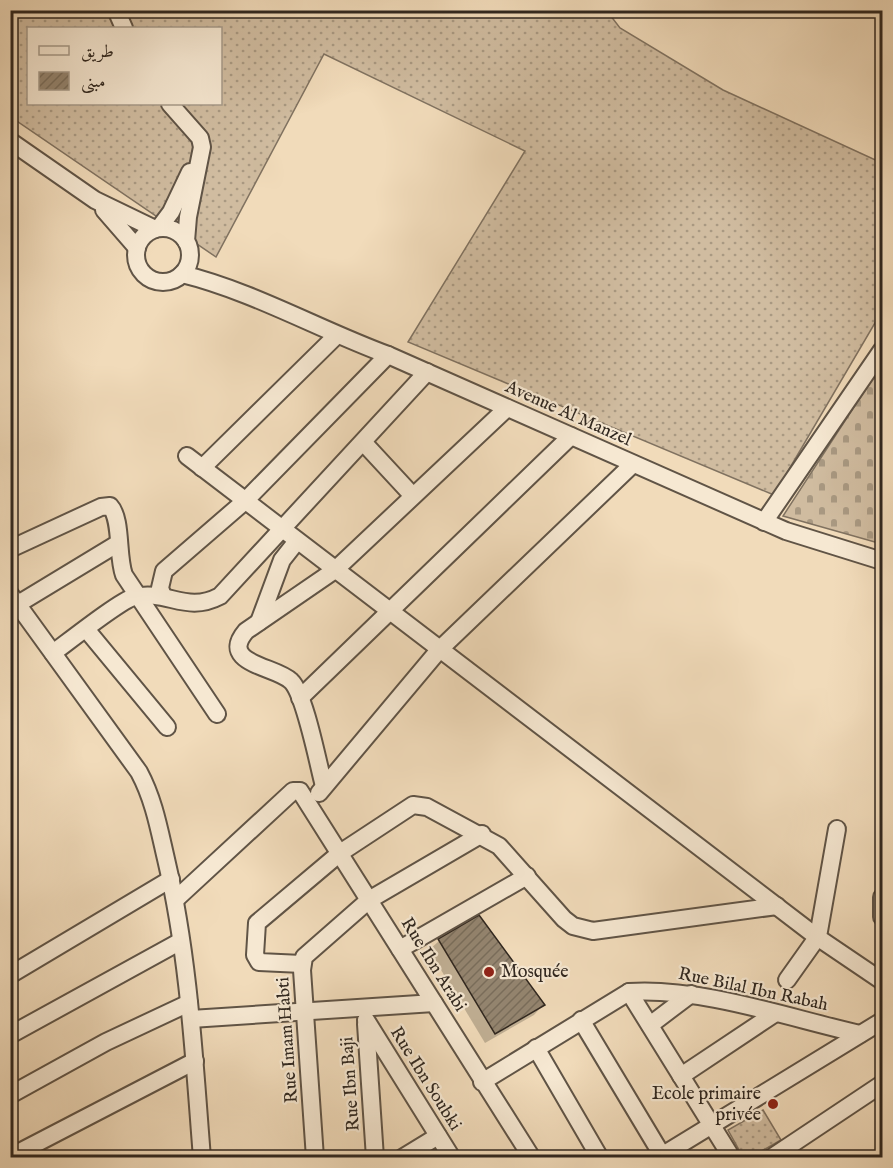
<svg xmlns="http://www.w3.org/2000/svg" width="893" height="1168" font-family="'IM FELL English',Amiri,serif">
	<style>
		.grass { fill: url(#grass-dots); stroke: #807260; stroke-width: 1.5; fill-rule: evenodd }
		.cemetery { fill: url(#cemetery-stones); stroke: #807260; stroke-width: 1.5 }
		.shadow { fill: #0003 }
		.building { fill: url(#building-hatch); stroke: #30271f; stroke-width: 1.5 }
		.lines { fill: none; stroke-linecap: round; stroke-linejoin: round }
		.minor-casing { stroke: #605446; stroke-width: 20 }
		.minor { stroke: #f6e8d2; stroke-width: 16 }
		.poi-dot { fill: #8f2418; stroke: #f6e8d2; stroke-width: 2 }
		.labels { text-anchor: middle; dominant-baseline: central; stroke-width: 4.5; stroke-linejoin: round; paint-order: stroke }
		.street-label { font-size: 18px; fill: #30271f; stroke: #f6e8d2 }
		.poi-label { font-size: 18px; fill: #30271f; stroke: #f6e8d2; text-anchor: start }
	</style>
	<defs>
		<pattern id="grass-dots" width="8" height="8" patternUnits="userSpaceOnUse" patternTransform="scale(1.5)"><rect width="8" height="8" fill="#d0bca0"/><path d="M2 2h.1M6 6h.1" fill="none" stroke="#a99982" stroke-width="1.8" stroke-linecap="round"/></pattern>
		<pattern id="cemetery-stones" width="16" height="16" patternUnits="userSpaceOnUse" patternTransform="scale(1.5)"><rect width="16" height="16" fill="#d0bca0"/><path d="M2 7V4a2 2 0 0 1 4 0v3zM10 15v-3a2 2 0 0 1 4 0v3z" fill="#a99982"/></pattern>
		<pattern id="building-hatch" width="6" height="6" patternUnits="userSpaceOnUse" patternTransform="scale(1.5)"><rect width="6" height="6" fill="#948570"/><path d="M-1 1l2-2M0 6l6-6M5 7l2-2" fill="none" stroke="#796d5b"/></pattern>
	</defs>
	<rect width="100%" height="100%" fill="#f1dbba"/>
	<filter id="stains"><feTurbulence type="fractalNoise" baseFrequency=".00333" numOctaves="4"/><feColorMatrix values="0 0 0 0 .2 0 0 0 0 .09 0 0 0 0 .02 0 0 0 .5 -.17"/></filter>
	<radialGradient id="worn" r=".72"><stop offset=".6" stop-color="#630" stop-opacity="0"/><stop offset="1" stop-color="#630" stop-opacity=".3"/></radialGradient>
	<!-- grass -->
	<g class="grass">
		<path d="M 10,11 L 607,11 L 620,28 L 723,90 L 882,163 L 882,311 L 774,495 L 408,342 L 525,151 L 324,54 L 216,257 L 11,117 ZM 28,28 L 220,28 L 220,104 L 28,104 Z"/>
		<polygon points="763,1110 781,1140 751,1157 743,1157 728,1130"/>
	</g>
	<!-- cemetery -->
	<polygon class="cemetery" points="882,364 882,544 783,516"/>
	<!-- shadow -->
	<polygon class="shadow" points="479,917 543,1005 534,1015 485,1043 429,950 439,941"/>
	<!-- building -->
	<polygon class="building" points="479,915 545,1005 495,1034 438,939"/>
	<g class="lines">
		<!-- minor casing -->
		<g class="minor-casing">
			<g id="minor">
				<polyline points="116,10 124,28"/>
				<polyline points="170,104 200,138 202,147 188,217 186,241"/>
				<polyline points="10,141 95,200 155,229"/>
				<polyline points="104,210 137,248"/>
				<circle cx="163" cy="255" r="27"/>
				<polyline points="159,228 171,212 190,172"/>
				<path d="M 182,274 C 252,291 320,330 388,355 L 786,531 L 882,561"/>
				<polyline points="363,442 413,496"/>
				<polyline points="187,456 817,937 882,981"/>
				<polyline points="202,468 336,336"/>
				<polyline points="764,522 882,350"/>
				<path d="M 10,549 L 101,507 L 110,506 C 122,519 117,556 124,575 L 217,714"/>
				<path d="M 10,594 L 139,772 C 154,800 159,829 166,859 C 189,957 194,1058 202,1158"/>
				<polyline points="163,596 160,588 164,571 245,501 388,355"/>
				<polyline points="18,604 117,544"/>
				<polyline points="259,622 282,560 297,541"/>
				<polyline points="86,629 167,727"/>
				<path d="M 53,653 C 68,642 121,600 134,597 C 167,589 186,614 220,596 L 427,372"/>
				<polyline points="300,698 571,436"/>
				<path d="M 324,786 C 318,764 305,694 291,681 C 276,666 218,664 246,631 L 335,570 L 507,408"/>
				<polyline points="319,793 439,650 633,464"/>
				<polyline points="882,897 882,917"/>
				<polyline points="175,900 293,791 300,791 532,1158"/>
				<polyline points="400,949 527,876"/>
				<polyline points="302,964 259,962 255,955 257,923 340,853 413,805 427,807 499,846 564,919 573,926 593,931 777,906"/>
				<polyline points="10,975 171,879"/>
				<polyline points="787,980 814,942 819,931 837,829"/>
				<polyline points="629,992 732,1158"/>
				<polyline points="191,1019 434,1003"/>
				<polyline points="366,1020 452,1158"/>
				<polyline points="581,1020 662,1155"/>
				<polyline points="366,1024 375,1158"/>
				<polyline points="650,1025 691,994"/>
				<polyline points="10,1035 181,941"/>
				<polyline points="536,1048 600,1158"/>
				<polyline points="681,1076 774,1014"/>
				<path d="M 482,1082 L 629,992 C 701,987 789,1018 860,1034"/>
				<polyline points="10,1095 106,1042 189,1003"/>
				<polyline points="10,1157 195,1061"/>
				<polyline points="315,1158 302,970 304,957 369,900 482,834"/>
				<polyline points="402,1158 438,1136"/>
				<polyline points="658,1158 882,1021"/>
				<polyline points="771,1158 882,1084"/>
			</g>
		</g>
		<!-- minor -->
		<use href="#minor" class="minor"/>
	</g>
	<!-- markers -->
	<g class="poi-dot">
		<circle cx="489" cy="972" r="6"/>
		<circle cx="773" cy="1104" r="6"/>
	</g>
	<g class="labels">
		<!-- street labels -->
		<g class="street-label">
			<text transform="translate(568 414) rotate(24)">Avenue Al Manzel</text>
			<text transform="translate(433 965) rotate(58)">Rue Ibn Arabi</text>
			<text transform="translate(753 990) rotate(12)">Rue Bilal Ibn Rabah</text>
			<text transform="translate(288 1040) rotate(-94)">Rue Imam Habti</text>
			<text transform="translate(425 1079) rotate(58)">Rue Ibn Soubki</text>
			<text transform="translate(351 1084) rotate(-94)">Rue Ibn Baji</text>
		</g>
		<!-- poi labels -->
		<g class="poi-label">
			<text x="501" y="972">Mosquée</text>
			<text x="761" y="1094" text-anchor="end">Ecole primaire<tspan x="761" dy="21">privée</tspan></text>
		</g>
	</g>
	<!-- margin -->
	<rect width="893" height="1168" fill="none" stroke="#f1dbba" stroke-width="36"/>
	<rect x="12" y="12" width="869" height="1144" fill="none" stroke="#30271f" stroke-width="3"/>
	<rect x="18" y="18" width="857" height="1132" fill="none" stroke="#30271f" stroke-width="1.5"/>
	<!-- legend -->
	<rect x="27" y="27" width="195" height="78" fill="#f6e8d2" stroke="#a79b8a" stroke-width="1.5"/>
	<rect x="39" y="46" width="30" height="9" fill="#f6e8d2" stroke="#a79b8a" stroke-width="1.5"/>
	<text x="81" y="57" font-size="18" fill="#30271f">طريق</text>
	<rect x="39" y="72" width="30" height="18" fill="url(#building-hatch)" stroke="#a79b8a" stroke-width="1.5"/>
	<text x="81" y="87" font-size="18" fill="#30271f">مبنى</text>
	<rect width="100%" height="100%" filter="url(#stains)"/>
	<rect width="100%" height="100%" fill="url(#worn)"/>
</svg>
